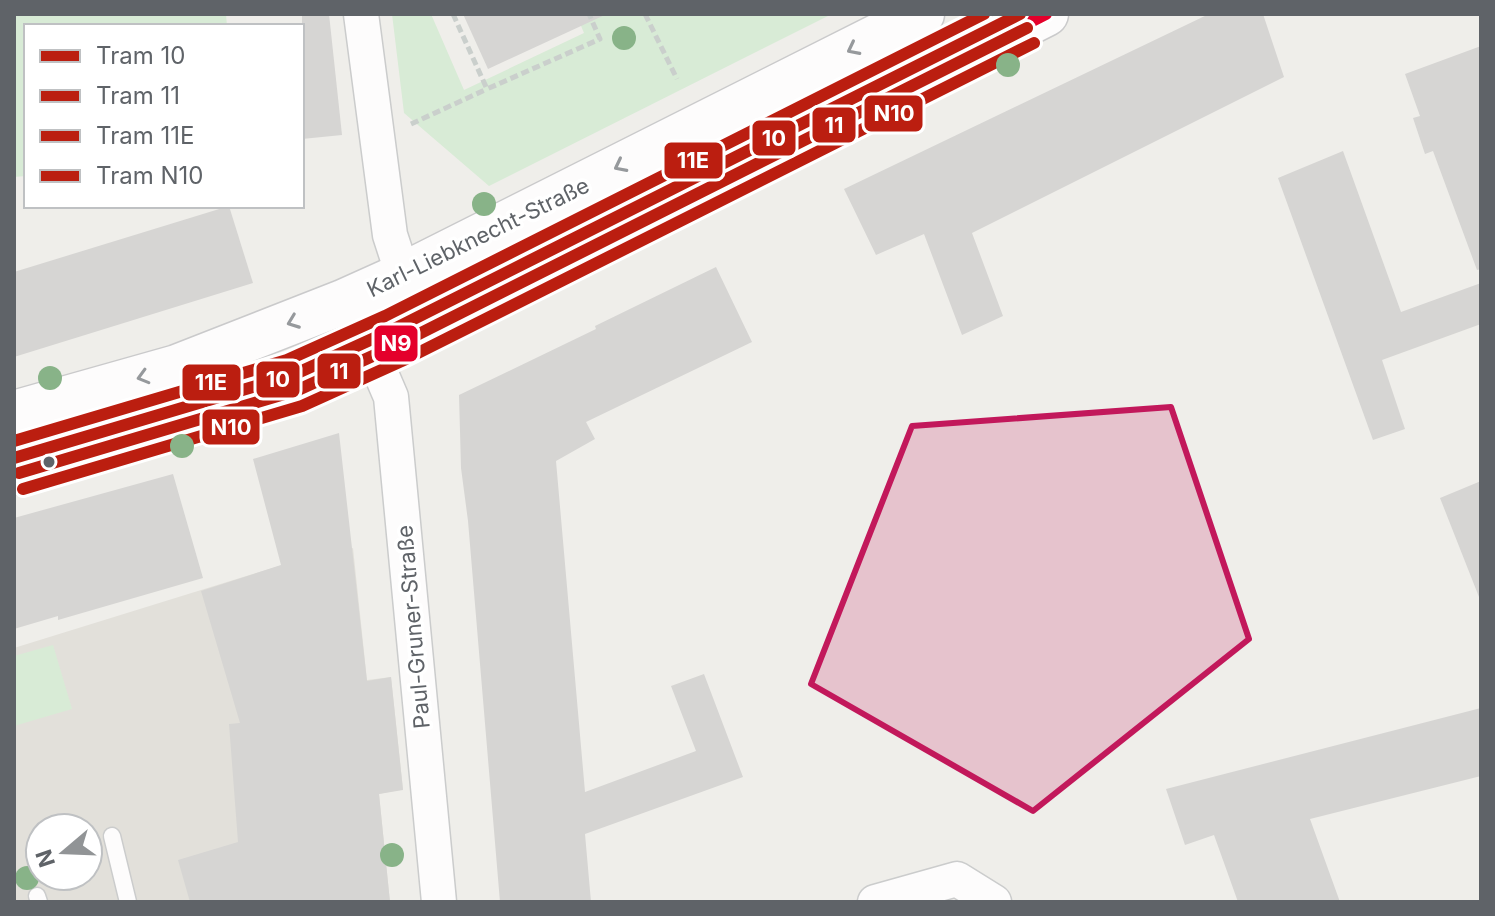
<svg xmlns="http://www.w3.org/2000/svg" width="1495" height="916" font-family="Inter,sans-serif">
	<style>
		.education { fill: #e2e0da; fill-rule: evenodd }
		.green { fill: #d8ebd6 }
		.building { fill: #d6d5d3 }
		.lines { fill: none; stroke-linecap: round; stroke-linejoin: round }
		.service-casing { stroke: #cbcccc; stroke-width: 19 }
		.minor-casing { stroke: #cbcccc; stroke-width: 37 }
		.secondary-casing { stroke: #cacacb; stroke-width: 47 }
		.path { stroke: #cacfcc; stroke-width: 5; stroke-dasharray: 8 4; stroke-linecap: butt }
		.service { stroke: #fdfcfc; stroke-width: 16 }
		.minor { stroke: #fdfcfc; stroke-width: 34 }
		.secondary { stroke: #fdfcfc; stroke-width: 44 }
		.bus-1-casing { stroke: #fff; stroke-width: 18 }
		.bus-1 { stroke: #e4002b; stroke-width: 12 }
		.tram-1-casing { stroke: #fff; stroke-width: 18 }
		.tram-2-casing { stroke: #fff; stroke-width: 18 }
		.tram-3-casing { stroke: #fff; stroke-width: 18 }
		.tram-4-casing { stroke: #fff; stroke-width: 18 }
		.tram-1 { stroke: #bb1e10; stroke-width: 12 }
		.tram-2 { stroke: #bb1e10; stroke-width: 12 }
		.tram-3 { stroke: #bb1e10; stroke-width: 12 }
		.tram-4 { stroke: #bb1e10; stroke-width: 12 }
		.tree { fill: #88b388 }
		.oneway { stroke: #96999c }
		.marked { fill: #c2185b; fill-opacity: 0.2; stroke: #c2185b; stroke-width: 6; stroke-linejoin: round }
		.bus-dot { fill: #5f6368; stroke: #fff; stroke-width: 3 }
		.labels { text-anchor: middle; dominant-baseline: central; stroke-width: 7; stroke-linejoin: round; paint-order: stroke }
		.street-label { font-size: 22px; fill: #5f6368; stroke: #fff }
		.line-badge { stroke: #fff; stroke-width: 3 }
		.badge-label { font-size: 22px; text-anchor: middle; font-weight: bold; fill: #fff }
	</style>
	<rect width="100%" height="100%" fill="#efeeea"/>
	<!-- education -->
	<path class="education" d="M 353,548 L 367,680 L 391,677 L 403,789 L 379,794 L 390,902 L 14,902 L 14,648 L 279,566 ZM 40,828 L 88,828 L 88,876 L 40,876 Z"/>
	<!-- green -->
	<g class="green">
		<polygon points="14,14 226,14 227,26 26,26 26,176 14,177"/>
		<polygon points="392,14 431,14 464,90 584,33 576,14 832,14 489,186 404,113"/>
		<polygon points="53,645 72,709 14,726 14,656"/>
	</g>
	<!-- building -->
	<g class="building">
		<polygon points="302,14 329,14 342,135 302,139"/>
		<polygon points="463,14 607,14 488,69"/>
		<polygon points="1209,14 1263,14 1284,77 972,233 1003,316 962,335 924,234 876,255 844,189"/>
		<polygon points="1481,46 1481,269 1477,270 1433,151 1425,154 1413,118 1420,116 1405,74"/>
		<polygon points="1343,151 1401,312 1481,283 1481,324 1382,360 1405,429 1373,440 1278,178"/>
		<polygon points="229,206 253,283 14,357 14,272"/>
		<polygon points="716,267 752,342 586,422 595,439 556,461 585,792 696,751 671,686 704,674 743,777 585,834 591,902 500,902 468,521 461,468 459,395 596,329 595,326"/>
		<polygon points="339,433 367,681 391,677 403,790 379,794 390,902 190,902 178,860 238,842 229,724 240,723 201,591 281,565 253,459"/>
		<polygon points="173,474 203,578 58,620 58,616 14,629 14,518"/>
		<polygon points="1481,481 1481,596 1479,597 1440,498"/>
		<polygon points="1481,708 1481,776 1310,819 1340,902 1238,902 1214,835 1185,845 1166,789"/>
	</g>
	<g class="lines">
		<!-- service casing -->
		<g class="service-casing">
			<g id="service">
				<polyline points="112,836 128,902"/>
				<polyline points="37,896 39,902"/>
			</g>
		</g>
		<!-- minor casing -->
		<g class="minor-casing">
			<g id="minor">
				<polyline points="361,14 390,235 403,275"/>
				<polyline points="373,355 391,397 439,902"/>
				<polyline points="875,902 957,879 994,902"/>
			</g>
		</g>
		<!-- secondary casing -->
		<g class="secondary-casing">
			<g id="secondary">
				<polyline points="14,413 177,367 343,302 403,275 922,14"/>
				<polyline points="14,472 192,420 373,355 1046,14"/>
			</g>
		</g>
		<!-- path -->
		<g class="path">
			<polyline points="453,14 487,89 600,39 589,14"/>
			<polyline points="645,14 677,79"/>
			<polyline points="411,124 487,89"/>
		</g>
		<!-- service -->
		<use href="#service" class="service"/>
		<!-- minor -->
		<use href="#minor" class="minor"/>
		<!-- secondary -->
		<use href="#secondary" class="secondary"/>
		<!-- bus-1 casing -->
		<g class="bus-1-casing">
			<polyline id="bus-1" points="14,472 192,420 373,355 1046,14"/>
		</g>
		<!-- bus-1 -->
		<use href="#bus-1" class="bus-1"/>
		<!-- tram-1 casing -->
		<g class="tram-1-casing">
			<polyline id="tram-1" points="14,458 293,375 392,330 1020,14"/>
		</g>
		<!-- tram-2 casing -->
		<g class="tram-2-casing">
			<polyline id="tram-2" points="19,473 298,390 399,344 1027,28"/>
		</g>
		<!-- tram-3 casing -->
		<g class="tram-3-casing">
			<polyline id="tram-3" points="14,441 287,360 385,316 984,14"/>
		</g>
		<!-- tram-4 casing -->
		<g class="tram-4-casing">
			<polyline id="tram-4" points="23,489 302,406 406,359 1034,43"/>
		</g>
		<!-- tram-1 -->
		<use href="#tram-1" class="tram-1"/>
		<!-- tram-2 -->
		<use href="#tram-2" class="tram-2"/>
		<!-- tram-3 -->
		<use href="#tram-3" class="tram-3"/>
		<!-- tram-4 -->
		<use href="#tram-4" class="tram-4"/>
	</g>
	<!-- trees -->
	<g class="tree">
		<circle cx="624" cy="38" r="12"/>
		<circle cx="1008" cy="65" r="12"/>
		<circle cx="484" cy="204" r="12"/>
		<circle cx="50" cy="378" r="12"/>
		<circle cx="182" cy="446" r="12"/>
		<circle cx="392" cy="855" r="12"/>
		<circle cx="27" cy="878" r="12"/>
	</g>
	<!-- one-way arrows -->
	<defs><path id="oneway-chevron" d="M-2-3.5L2.5 0L-2 3.5" fill="none" stroke-width="1.6" stroke-linecap="round" stroke-linejoin="round" transform="scale(2)"/></defs>
	<g class="oneway">
		<use href="#oneway-chevron" transform="translate(853 49) rotate(153)"/>
		<use href="#oneway-chevron" transform="translate(620 166) rotate(153)"/>
		<use href="#oneway-chevron" transform="translate(293 322) rotate(159)"/>
		<use href="#oneway-chevron" transform="translate(143 377) rotate(164)"/>
	</g>
	<!-- marked area -->
	<path class="marked" d="M 1171,407 L 1249,639 L 1033,811 L 811,684 L 912,426 Z"/>
	<!-- markers -->
	<circle class="bus-dot" cx="49" cy="462" r="7"/>
	<g class="labels">
		<!-- street labels -->
		<g class="street-label">
			<text transform="translate(478 237) rotate(-26)">Karl-Liebknecht-Straße</text>
			<text transform="translate(413 627) rotate(-95)">Paul-Gruner-Straße</text>
		</g>
	</g>
	<g class="line-badge">
		<rect x="863" y="94" width="61" height="39" rx="8" fill="#bb1e10"/>
		<rect x="811" y="106" width="46" height="38" rx="8" fill="#bb1e10"/>
		<rect x="751" y="119" width="46" height="38" rx="8" fill="#bb1e10"/>
		<rect x="663" y="141" width="61" height="39" rx="8" fill="#bb1e10"/>
		<rect x="373" y="324" width="46" height="39" rx="8" fill="#e4002b"/>
		<rect x="316" y="352" width="46" height="38" rx="8" fill="#bb1e10"/>
		<rect x="255" y="360" width="46" height="39" rx="8" fill="#bb1e10"/>
		<rect x="181" y="363" width="61" height="39" rx="8" fill="#bb1e10"/>
		<rect x="201" y="408" width="60" height="38" rx="8" fill="#bb1e10"/>
	</g>
	<g class="badge-label">
		<text x="894" y="121">N10</text>
		<text x="834" y="133">11</text>
		<text x="774" y="146">10</text>
		<text x="693" y="168">11E</text>
		<text x="396" y="351">N9</text>
		<text x="339" y="379">11</text>
		<text x="278" y="387">10</text>
		<text x="211" y="390">11E</text>
		<text x="231" y="435">N10</text>
	</g>
	<!-- border -->
	<rect width="1495" height="916" fill="none" stroke="#5f6368" stroke-width="32"/>
	<!-- legend -->
	<rect x="24" y="24" width="280" height="184" fill="#ffffff" stroke="#bfc1c3" stroke-width="2"/>
	<rect x="40" y="50" width="40" height="12" fill="#bb1e10" stroke="#bfc1c3" stroke-width="2"/>
	<text x="96" y="64" font-size="24" fill="#5f6368">Tram 10</text>
	<rect x="40" y="90" width="40" height="12" fill="#bb1e10" stroke="#bfc1c3" stroke-width="2"/>
	<text x="96" y="104" font-size="24" fill="#5f6368">Tram 11</text>
	<rect x="40" y="130" width="40" height="12" fill="#bb1e10" stroke="#bfc1c3" stroke-width="2"/>
	<text x="96" y="144" font-size="24" fill="#5f6368">Tram 11E</text>
	<rect x="40" y="170" width="40" height="12" fill="#bb1e10" stroke="#bfc1c3" stroke-width="2"/>
	<text x="96" y="184" font-size="24" fill="#5f6368">Tram N10</text>
	<!-- north arrow -->
	<g transform="translate(64 852) rotate(251)"><circle r="38" fill="#ffffff" stroke="#bfc1c3" stroke-width="2"/>
	<path d="M0-6L14 30L0 20L-14 30Z" fill="#919496"/>
	<text y="-12" font-size="22" font-weight="bold" text-anchor="middle" fill="#5f6368">N</text>
	</g>
</svg>
